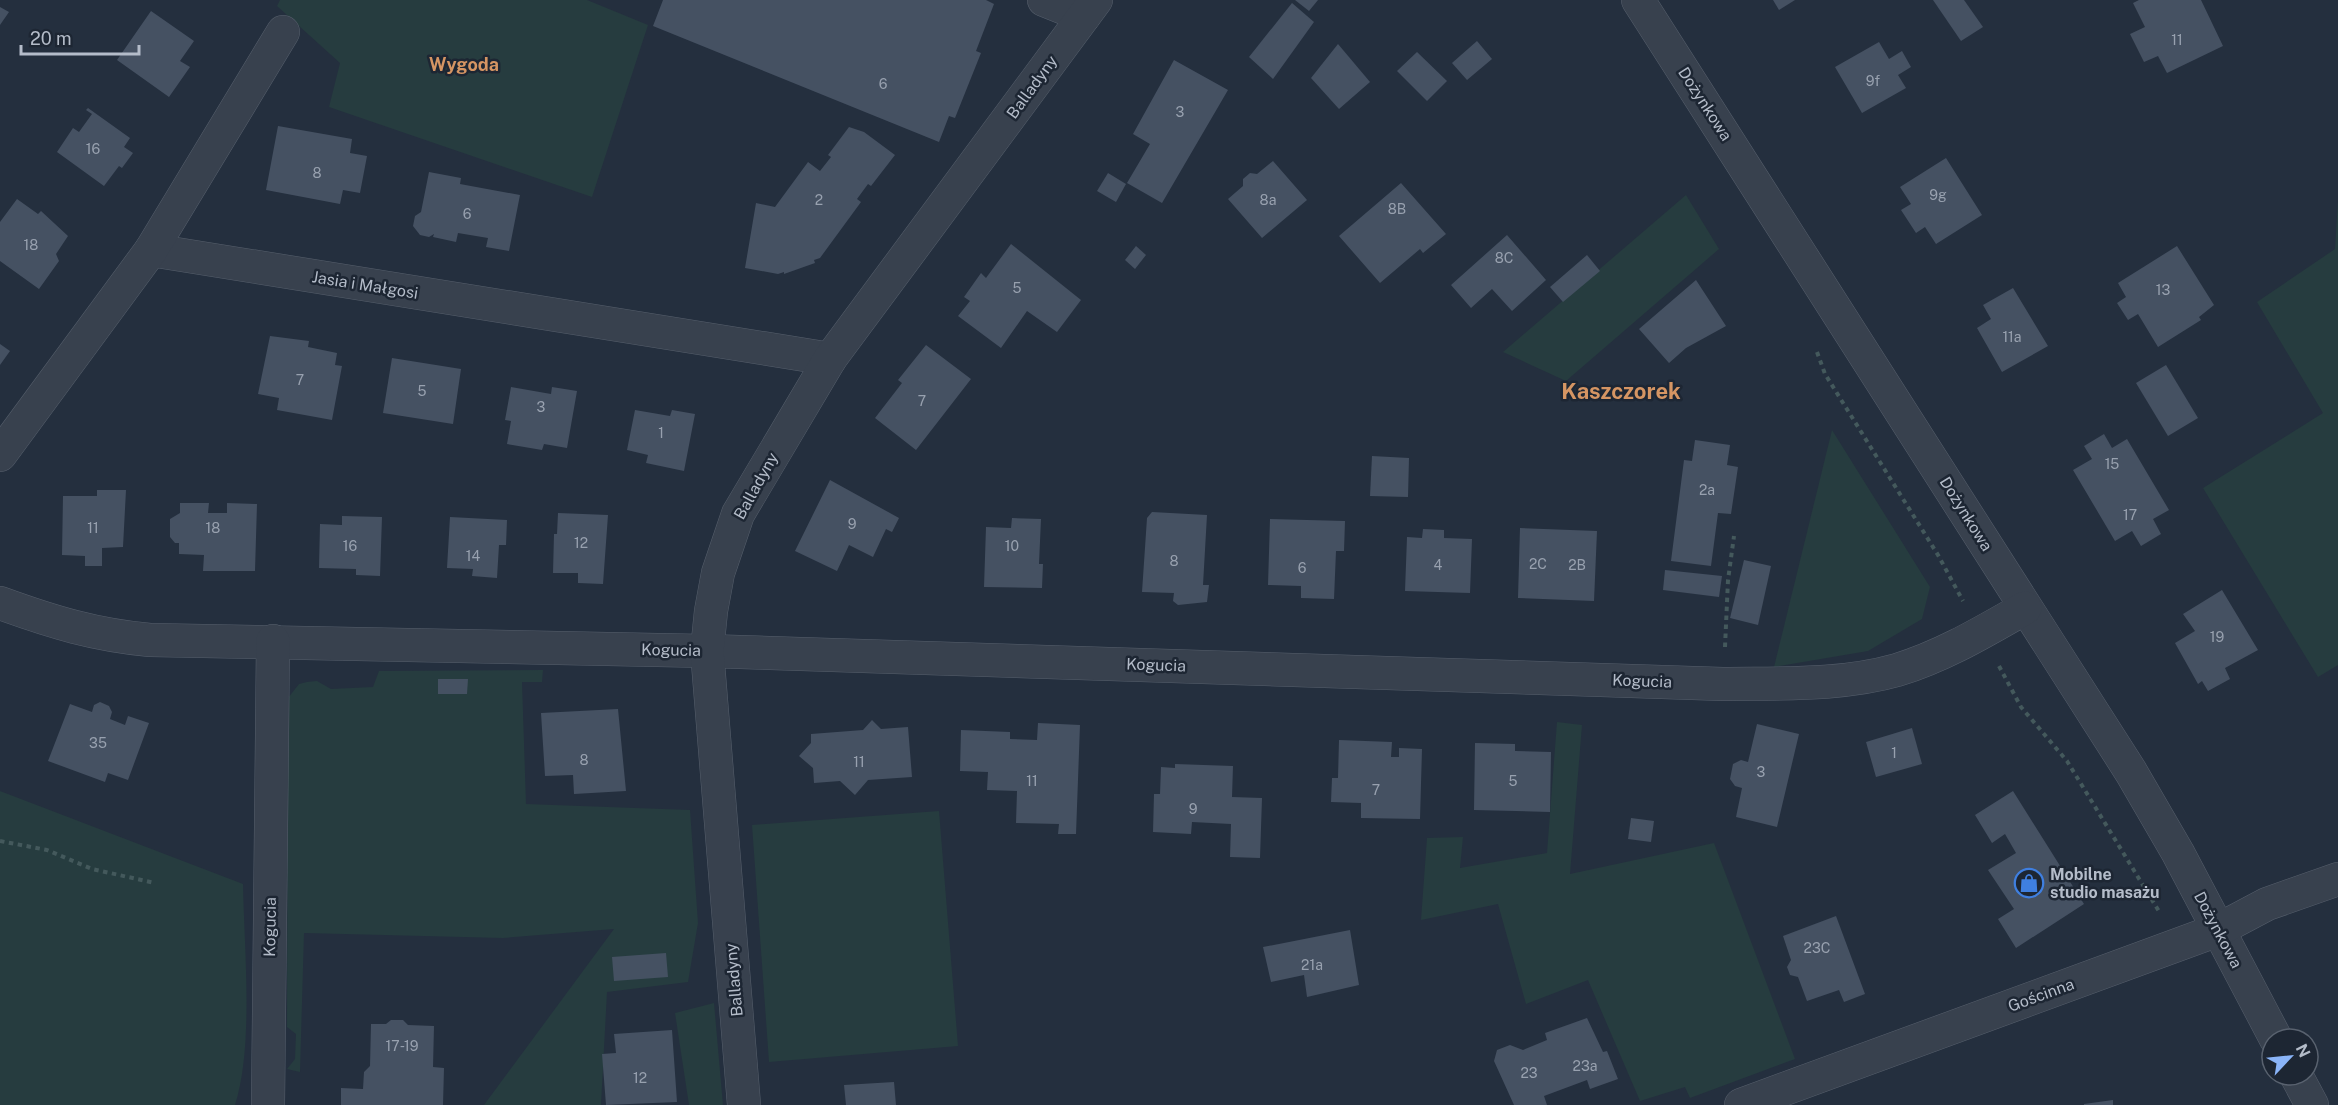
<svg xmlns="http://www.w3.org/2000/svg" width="2338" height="1105" font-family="'Public Sans',sans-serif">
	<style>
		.green { fill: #263c3f }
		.building { fill: #455162 }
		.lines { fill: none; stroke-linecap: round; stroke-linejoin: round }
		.minor-casing { stroke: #565f6c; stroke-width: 34 }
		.path { stroke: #44595c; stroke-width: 4; stroke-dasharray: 4.5 4.5; stroke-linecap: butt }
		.minor { stroke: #38414e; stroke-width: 33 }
		.labels { text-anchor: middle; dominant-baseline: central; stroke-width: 5; stroke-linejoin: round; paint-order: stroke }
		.number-label { font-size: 14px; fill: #98a1af }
		.street-label { font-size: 16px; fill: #b4bcc9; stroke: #1d2633 }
		.poi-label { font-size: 16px; font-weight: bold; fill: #b4bcc9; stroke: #1d2633; text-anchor: start }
		.neighbourhood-label { font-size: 18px; font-weight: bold; fill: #d59563; stroke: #1d2633 }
		.district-label { font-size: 22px; font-weight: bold; fill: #d59563; stroke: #1d2633 }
	</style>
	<rect width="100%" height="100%" fill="#242f3e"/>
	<!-- green -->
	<g class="green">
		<polygon points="280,0 587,0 648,25 592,197 329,107 340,63 277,6"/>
		<polygon points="1686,195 1719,249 1566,381 1503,352"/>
		<polygon points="2338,200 2338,665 2318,677 2203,488 2323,413 2257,302 2335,249"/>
		<polygon points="1832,430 1930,587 1922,619 1868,651 1774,667"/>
		<polygon points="543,670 542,682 522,682 526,804 690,810 698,923 688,982 607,992 601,1105 484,1105 614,929 503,938 304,933 300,1072 287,1069 295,1059 296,1034 287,1027 288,698 299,684 307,682 317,681 331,689 373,687 379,671"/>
		<polygon points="1557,722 1582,725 1570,874 1714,843 1795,1059 1690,1098 1685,1087 1640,1101 1588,980 1526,1004 1498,904 1421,920 1427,838 1463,837 1460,868 1547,853"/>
		<path d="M 0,791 L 243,884 C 244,948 254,1046 235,1105 L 0,1105 Z"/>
		<polygon points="939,811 958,1046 769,1062 752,825"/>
		<polygon points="714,1003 723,1105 689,1105 675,1013"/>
	</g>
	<!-- building -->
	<g class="building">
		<polygon points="663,0 986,0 994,4 976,51 981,53 955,118 949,116 939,142 653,26"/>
		<polygon points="1295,0 1318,0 1309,11"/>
		<polygon points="1773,0 1795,0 1779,10"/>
		<polygon points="1933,0 1964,0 1983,27 1961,41"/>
		<polygon points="2139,0 2201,0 2223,46 2167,73 2158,56 2144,62 2130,34 2145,27 2133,3"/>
		<polygon points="1292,3 1314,22 1273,79 1249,57"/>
		<polygon points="0,7 9,12 0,25"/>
		<polygon points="151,11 194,41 180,61 190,67 169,97 117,60"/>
		<polygon points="1477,41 1492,59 1467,80 1452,63"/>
		<polygon points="1879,42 1889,59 1902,51 1911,67 1898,75 1906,88 1862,113 1835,67"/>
		<polygon points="1338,44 1370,82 1339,109 1311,78"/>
		<polygon points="1417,52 1447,81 1427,101 1397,71"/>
		<polygon points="1174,60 1228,90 1162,203 1127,183 1150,144 1133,134"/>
		<polygon points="88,108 130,138 124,147 133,153 122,168 119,166 104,186 57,152 73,128 79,132 92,114 86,110"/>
		<polygon points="278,126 352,139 350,153 367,156 360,193 343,190 340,204 266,190"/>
		<polygon points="849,127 864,132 895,155 871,186 868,184 857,199 861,202 820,258 814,260 815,263 784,274 784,272 778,274 745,268 756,203 775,207 808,162 820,171 831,157 828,155"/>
		<polygon points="1946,158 1982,215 1936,244 1925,227 1916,233 1901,210 1911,204 1900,187"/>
		<polygon points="1273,161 1307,200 1262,238 1228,199 1243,186 1243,179 1250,173 1257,174"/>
		<polygon points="429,172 461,178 460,184 520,195 509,251 486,247 488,238 458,233 456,242 433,237 434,234 429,237 420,235 413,226 415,216 421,212"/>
		<polygon points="1108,173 1126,184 1116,202 1097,191"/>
		<polygon points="1401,183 1446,234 1423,253 1420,249 1380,283 1339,236"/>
		<polygon points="17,199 38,214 41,211 68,236 56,254 59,261 39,289 0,261 0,222"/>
		<polygon points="1507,235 1546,280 1512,311 1492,289 1471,308 1451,285"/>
		<polygon points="1011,244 1081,300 1057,332 1027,311 1001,348 958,316 970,301 964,297 981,273 986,278"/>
		<polygon points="1136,246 1146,255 1135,269 1125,260"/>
		<polygon points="2177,246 2214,305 2199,317 2201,320 2158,347 2138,314 2128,320 2117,303 2126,297 2118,283"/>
		<polygon points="1587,255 1600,271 1563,302 1550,287"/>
		<polygon points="1696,280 1726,326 1686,348 1669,363 1639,329"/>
		<polygon points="2013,288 2048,346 2002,372 1977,328 1991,319 1983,305"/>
		<polygon points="270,336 309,341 308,347 337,353 335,365 342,366 332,420 277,410 279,398 258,394"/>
		<polygon points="0,344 10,351 0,365"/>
		<polygon points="926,345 971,379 916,450 875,418 902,383 898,380"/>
		<polygon points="392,358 461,369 453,424 383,413"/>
		<polygon points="2166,365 2198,418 2168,436 2136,383"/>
		<polygon points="511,387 551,394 552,387 577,391 567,448 544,444 542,450 507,444 511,421 505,420"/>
		<polygon points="635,410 670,416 672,410 695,414 684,471 646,463 648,455 627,450"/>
		<polygon points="2104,434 2112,448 2127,439 2169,510 2153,519 2161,534 2141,546 2132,531 2115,541 2073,470 2092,459 2084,446"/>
		<polygon points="1695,440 1730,445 1727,465 1738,467 1731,514 1718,513 1711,566 1671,561 1684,460 1692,461"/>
		<polygon points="1372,456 1409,458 1408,497 1370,496"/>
		<polygon points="830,480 899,518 892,532 886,529 873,557 849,545 837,571 795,551"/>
		<polygon points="97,490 126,490 123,547 102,548 102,566 85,566 85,556 62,555 63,496 97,496"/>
		<polygon points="180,503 209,503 208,513 227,513 227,503 257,504 255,571 203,571 204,555 179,554 179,543 175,543 170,537 170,519 180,513"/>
		<polygon points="1152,512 1207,515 1203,585 1209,585 1207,602 1178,605 1173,601 1174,593 1142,592 1147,518"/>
		<polygon points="558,513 608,515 603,584 578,583 578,573 553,573 554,534 557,534"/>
		<polygon points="342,516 382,517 380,576 356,575 356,569 319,568 320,524 342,525"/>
		<polygon points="450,517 507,520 506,545 499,545 497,578 472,576 473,569 447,568"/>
		<polygon points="1012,518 1041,519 1039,564 1043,564 1042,588 984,587 986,527 1011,528"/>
		<polygon points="1270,519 1345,521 1344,551 1336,551 1334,599 1301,598 1301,586 1268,585"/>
		<polygon points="1520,528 1597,531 1594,601 1518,598"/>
		<polygon points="1423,529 1444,530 1444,538 1472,539 1470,593 1405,591 1407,537 1422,538"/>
		<polygon points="1744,560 1771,566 1758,625 1730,618"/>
		<polygon points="1665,570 1722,576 1719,597 1663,590"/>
		<polygon points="2222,590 2258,650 2225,668 2230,679 2208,691 2202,681 2198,684 2175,643 2195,631 2183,614"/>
		<polygon points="438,679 468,679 467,694 438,694"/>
		<polygon points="100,702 109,706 112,712 110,719 125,725 128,716 149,723 128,780 108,773 105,782 48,761 70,704 92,712 94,705"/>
		<polygon points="618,709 626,791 574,794 573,775 545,776 541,713"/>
		<polygon points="872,720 881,729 908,727 912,777 868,780 855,795 840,781 814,783 813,768 799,756 811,743 811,734 863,730"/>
		<polygon points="1038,723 1080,725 1076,834 1058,834 1059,824 1016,823 1017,791 987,790 988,772 960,771 961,730 1010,732 1010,739 1037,740"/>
		<polygon points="1757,724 1799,734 1777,827 1736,817 1742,788 1735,786 1730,779 1733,764 1741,760 1748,762"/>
		<polygon points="1912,728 1922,764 1876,777 1866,742"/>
		<polygon points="1339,740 1392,742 1391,757 1399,757 1399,748 1422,749 1420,819 1361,818 1361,803 1331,802 1332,778 1338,778"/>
		<polygon points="1475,743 1515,744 1515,751 1551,752 1550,812 1474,810"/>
		<polygon points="1175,764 1233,766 1232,797 1262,798 1260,858 1230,857 1231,824 1192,822 1191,834 1153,832 1154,794 1160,794 1161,767 1175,768"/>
		<polygon points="2013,791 2084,904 2016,948 1998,919 2014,909 1988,870 2016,853 2005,834 1992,843 1975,815"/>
		<polygon points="1631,818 1654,821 1651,842 1628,839"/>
		<polygon points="1836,916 1865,994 1844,1002 1839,990 1807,1001 1798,977 1790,975 1787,967 1791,960 1783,936"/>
		<polygon points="1350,930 1359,985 1307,997 1304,975 1271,982 1263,947"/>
		<polygon points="666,953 668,977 614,981 612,957"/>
		<polygon points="1587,1018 1603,1052 1607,1051 1618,1079 1590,1089 1587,1080 1544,1096 1547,1105 1514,1105 1494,1061 1497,1050 1510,1045 1523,1050 1547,1040 1545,1033"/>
		<polygon points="391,1020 403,1020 408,1025 434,1026 433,1067 444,1068 443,1105 341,1105 341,1088 363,1089 364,1072 370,1066 371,1024 386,1024"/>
		<polygon points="672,1030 677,1102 606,1105 602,1054 616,1053 614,1034"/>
		<polygon points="894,1082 896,1105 846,1105 844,1085"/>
		<polygon points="2113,1100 2113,1105 2084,1105 2084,1104"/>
	</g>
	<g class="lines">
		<!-- minor casing -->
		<g class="minor-casing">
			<g id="minor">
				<polyline points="1044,0 1084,16"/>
				<polyline points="1638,0 2131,772 2178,853 2276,1039"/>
				<polyline points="151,250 830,359"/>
				<polyline points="0,455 151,250 283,32"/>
				<path d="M 0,603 C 52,622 95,635 150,640 L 707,651 L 1723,684 C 1780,683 1841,686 1897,670 C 1943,656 1983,632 2025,608"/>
				<polyline points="2296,1075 2312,1105"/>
				<polyline points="268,1105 273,641"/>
				<polyline points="744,1105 707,651 711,611 718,573 738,514 830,359 1096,0"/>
				<polyline points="1741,1105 2218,930 2267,904 2338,879"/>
			</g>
		</g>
		<!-- path -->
		<g class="path">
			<polyline points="1817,352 1825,374 1938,555 1963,601"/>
			<polyline points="1725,647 1728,580 1734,536"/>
			<polyline points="1999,666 2021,707 2067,761 2160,913"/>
			<polyline points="0,841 47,850 92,869 155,883"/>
		</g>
		<!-- minor -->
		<use href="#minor" class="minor"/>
	</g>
	<!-- icons -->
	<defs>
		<g id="shop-ring" transform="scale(1.5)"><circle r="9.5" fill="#1d2633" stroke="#3f7fe0" stroke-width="1.5"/><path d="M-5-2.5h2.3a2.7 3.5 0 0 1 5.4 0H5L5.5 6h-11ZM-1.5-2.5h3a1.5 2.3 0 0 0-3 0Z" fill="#3f7fe0"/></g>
	</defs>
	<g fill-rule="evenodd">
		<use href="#shop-ring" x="2029" y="883"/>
	</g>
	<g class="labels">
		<!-- number labels -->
		<g class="number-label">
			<text x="2177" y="40">11</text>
			<text x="1873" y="81">9f</text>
			<text x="883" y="84">6</text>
			<text x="1180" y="112">3</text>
			<text x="93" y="149">16</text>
			<text x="317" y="173">8</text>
			<text x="1938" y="195">9g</text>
			<text x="819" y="200">2</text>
			<text x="1268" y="200">8a</text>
			<text x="1397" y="209">8B</text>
			<text x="467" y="214">6</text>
			<text x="31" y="245">18</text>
			<text x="1504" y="258">8C</text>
			<text x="1017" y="288">5</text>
			<text x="2163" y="290">13</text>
			<text x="2012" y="337">11a</text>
			<text x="300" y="380">7</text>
			<text x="422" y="391">5</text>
			<text x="922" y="401">7</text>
			<text x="541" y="407">3</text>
			<text x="661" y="433">1</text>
			<text x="2112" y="464">15</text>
			<text x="1707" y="490">2a</text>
			<text x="2130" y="515">17</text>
			<text x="852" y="524">9</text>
			<text x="93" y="528">11</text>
			<text x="213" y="528">18</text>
			<text x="581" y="543">12</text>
			<text x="350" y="546">16</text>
			<text x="1012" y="546">10</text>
			<text x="473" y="556">14</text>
			<text x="1174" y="561">8</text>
			<text x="1538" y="564">2C</text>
			<text x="1438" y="565">4</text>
			<text x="1577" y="565">2B</text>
			<text x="1302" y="568">6</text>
			<text x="2217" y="637">19</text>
			<text x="98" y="743">35</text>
			<text x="1894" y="753">1</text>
			<text x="584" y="760">8</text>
			<text x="859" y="762">11</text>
			<text x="1761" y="772">3</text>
			<text x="1032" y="781">11</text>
			<text x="1513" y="781">5</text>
			<text x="1376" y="790">7</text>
			<text x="1193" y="809">9</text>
			<text x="1817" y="948">23C</text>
			<text x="1312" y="965">21a</text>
			<text x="402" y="1046">17-19</text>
			<text x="1585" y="1066">23a</text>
			<text x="1529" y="1073">23</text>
			<text x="640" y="1078">12</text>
		</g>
		<!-- street labels -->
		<g class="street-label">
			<text transform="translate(1032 87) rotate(-54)">Balladyny</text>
			<text transform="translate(1705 104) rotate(57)">Dożynkowa</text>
			<text transform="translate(365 285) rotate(9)">Jasia i Małgosi</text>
			<text transform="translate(756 486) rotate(-61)">Balladyny</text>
			<text transform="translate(1966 514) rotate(58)">Dożynkowa</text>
			<text transform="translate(671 650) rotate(1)">Kogucia</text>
			<text transform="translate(1156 665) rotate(2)">Kogucia</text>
			<text transform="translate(1642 681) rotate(2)">Kogucia</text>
			<text transform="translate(270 927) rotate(-89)">Kogucia</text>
			<text transform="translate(2218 930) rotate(62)">Dożynkowa</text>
			<text transform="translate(734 980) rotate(-95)">Balladyny</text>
			<text transform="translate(2041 995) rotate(-20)">Gościnna</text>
		</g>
		<!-- poi labels -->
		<g class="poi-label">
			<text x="2050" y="874">Mobilne<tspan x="2050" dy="18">studio masażu</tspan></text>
		</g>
		<!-- neighbourhood labels -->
		<g class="neighbourhood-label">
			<text x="464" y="64">Wygoda</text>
		</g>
		<!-- district labels -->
		<g class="district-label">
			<text x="1621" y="391">Kaszczorek</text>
		</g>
	</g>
	<!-- north arrow -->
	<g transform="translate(2290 1057) rotate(64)"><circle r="28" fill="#1d2633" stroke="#59626f" stroke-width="1.5"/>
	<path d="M0-4.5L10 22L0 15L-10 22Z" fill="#8ab4f8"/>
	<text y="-9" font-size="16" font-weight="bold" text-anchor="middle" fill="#b4bcc9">N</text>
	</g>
	<!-- scale -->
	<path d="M21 45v9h118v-9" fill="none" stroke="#b4bcc9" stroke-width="3"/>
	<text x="30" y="45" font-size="18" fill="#b4bcc9" stroke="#1d2633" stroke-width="4.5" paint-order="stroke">20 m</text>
</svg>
